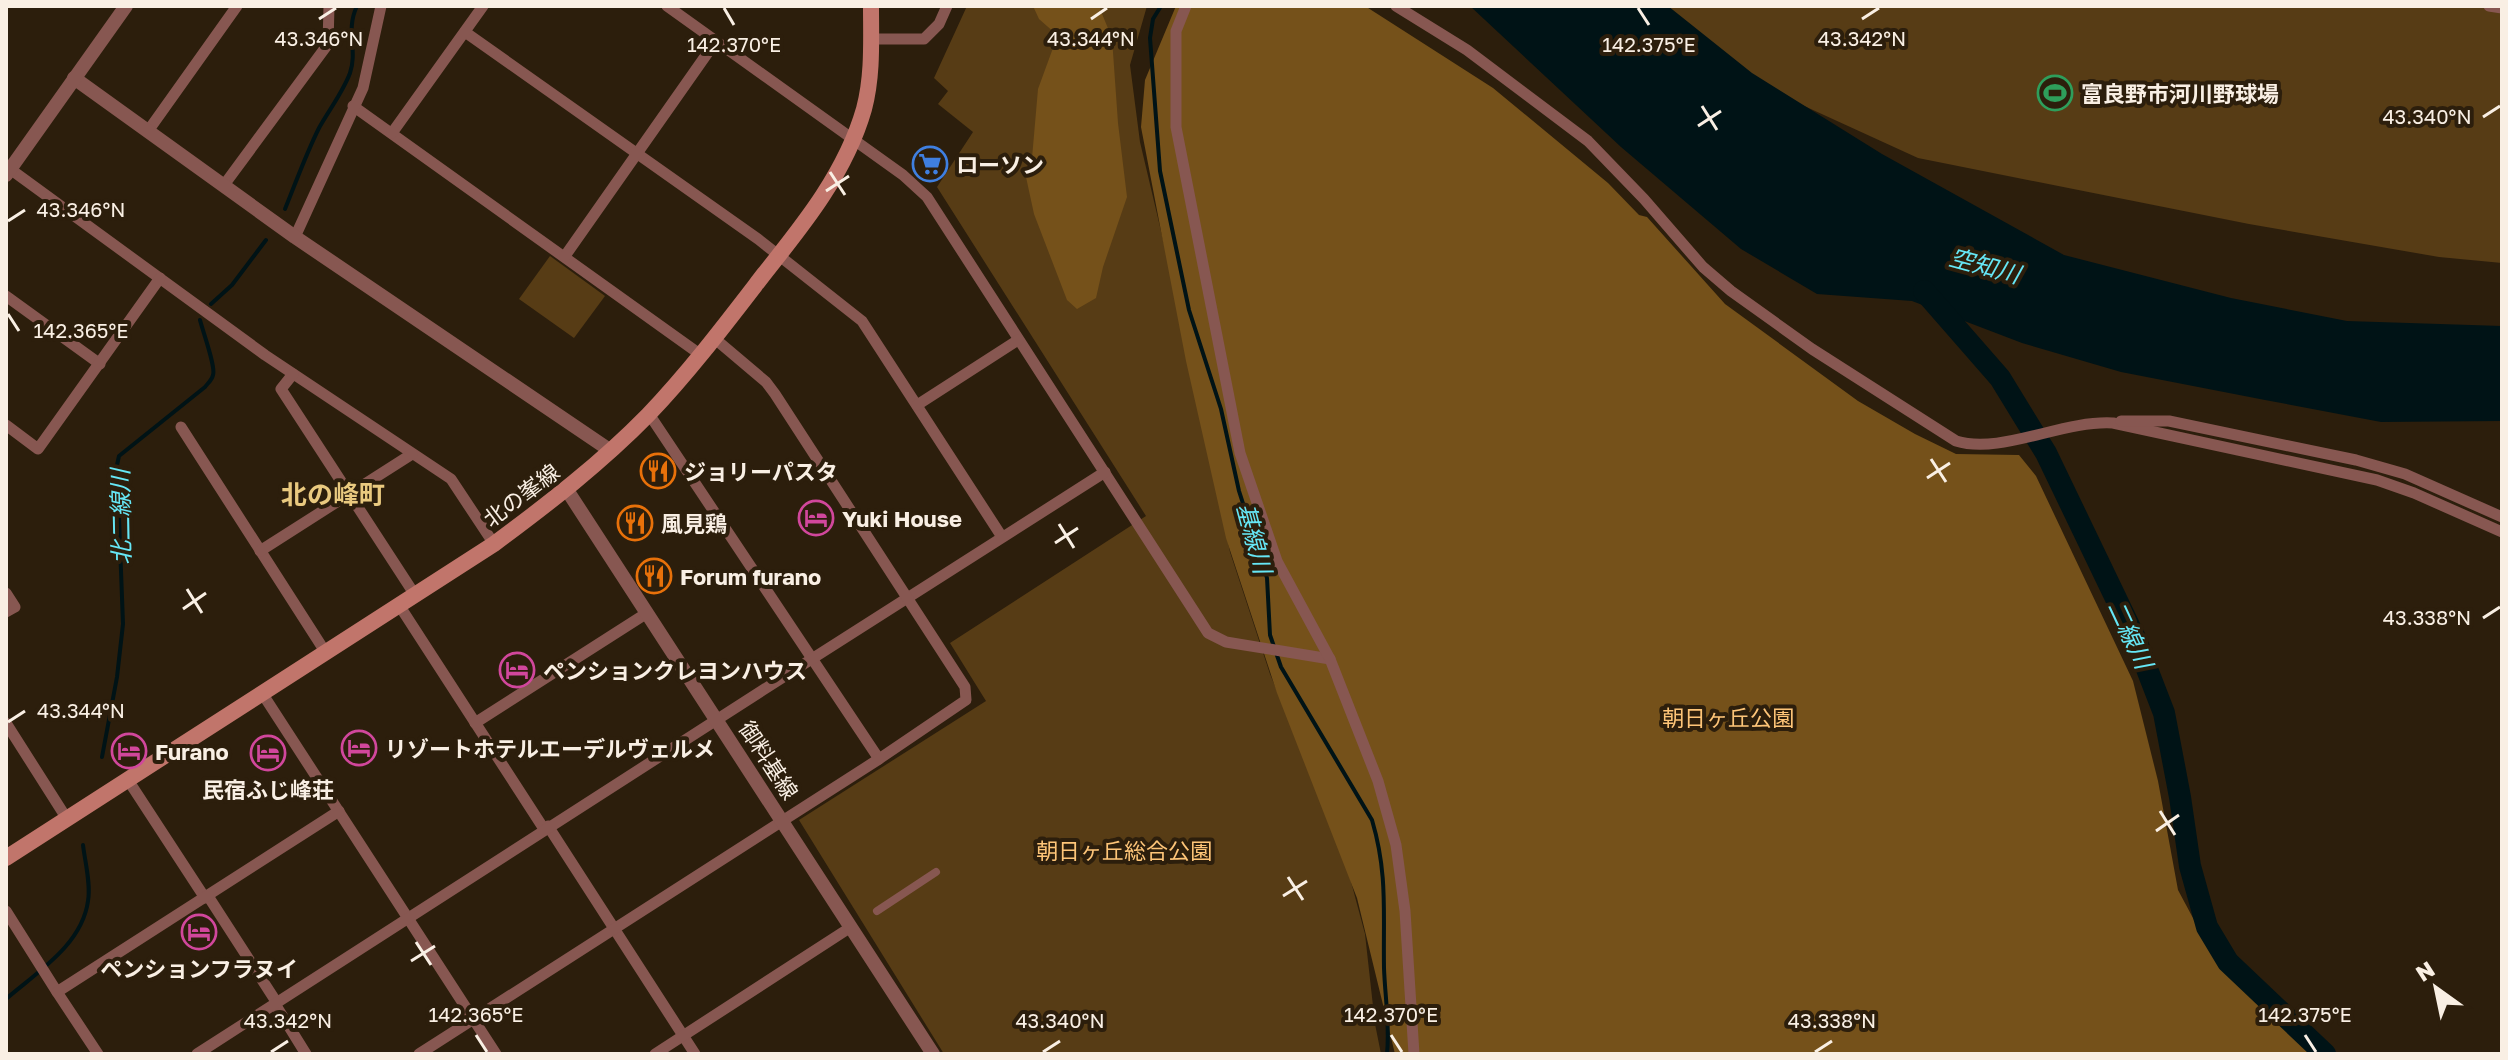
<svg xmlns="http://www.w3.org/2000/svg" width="2508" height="1060" font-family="'Golos Text','Noto Sans JP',sans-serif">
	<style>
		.green { fill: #573c15 }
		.forest { fill: #75511a }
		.water { fill: #001316 }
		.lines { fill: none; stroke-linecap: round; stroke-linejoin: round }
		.stream { stroke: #001316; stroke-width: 4 }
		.river { stroke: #001316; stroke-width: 22 }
		.pedestrian { stroke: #875751; stroke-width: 8 }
		.minor { stroke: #875751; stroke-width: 11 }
		.tertiary { stroke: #875751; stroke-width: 14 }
		.secondary { stroke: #c1756b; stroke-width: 16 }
		.ticks { fill: none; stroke: #f9efe4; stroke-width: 3 }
		.labels { text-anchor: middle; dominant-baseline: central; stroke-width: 8; stroke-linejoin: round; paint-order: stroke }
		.poi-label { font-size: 22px; font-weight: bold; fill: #f9efe4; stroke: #2c1e0c; text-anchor: start }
		.street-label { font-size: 22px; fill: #f9efe4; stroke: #2c1e0c }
		.park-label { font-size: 22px; fill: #fec578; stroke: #2c1e0c }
		.water-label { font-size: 24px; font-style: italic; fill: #66e7f6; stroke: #2c1e0c }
		.quarter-label { font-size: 26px; font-weight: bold; fill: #e9c97f; stroke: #2c1e0c }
		.ticks-label { font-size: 20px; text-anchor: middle; fill: #f9efe4; stroke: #2c1e0c; stroke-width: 8; stroke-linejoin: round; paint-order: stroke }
	</style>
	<rect width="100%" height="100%" fill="#2c1e0c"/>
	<!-- green -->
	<g class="green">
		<polygon points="967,6 1147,6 1130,65 1140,142 1183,324 1230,552 1270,674 1342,848 1365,934 1375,1024 1381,1054 944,1054 799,820 986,701 950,643 1146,516 937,187 973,132 938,104 948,91 934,78"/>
		<polygon points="1643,6 2502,6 2502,263 2439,257 2249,224 1918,158 1745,79"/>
		<polygon points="550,256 605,296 574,338 519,299"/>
	</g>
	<!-- forest -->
	<g class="forest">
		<polygon points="1033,6 1101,6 1100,9 1112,38 1118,123 1127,197 1103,267 1096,298 1077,309 1067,300 1034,214 1026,177 1032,158 1038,89 1053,48 1056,34 1039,19"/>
		<polygon points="1176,6 1365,6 1493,88 1608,183 1639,215 1647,217 1725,304 1858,401 1915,434 1956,454 2019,455 2036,476 2133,681 2158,781 2178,890 2216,961 2316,1054 1395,1054 1357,898 1277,693 1226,538 1186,361 1141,127 1145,80"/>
	</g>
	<!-- water -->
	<polygon class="water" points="1470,6 1668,6 1752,73 1882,154 2064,255 2231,298 2347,321 2502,326 2502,421 2381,422 2265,400 2121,372 2022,343 1912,301 1817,294 1741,249 1621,147"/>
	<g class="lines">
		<!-- stream -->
		<g class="stream">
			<path d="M 1161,6 L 1153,19 L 1150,38 L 1160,171 L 1189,310 L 1221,409 L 1239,491 L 1267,578 L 1270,635 L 1281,667 L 1372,820 C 1388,874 1383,913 1384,968 C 1385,997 1390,1025 1387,1054"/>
			<path d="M 285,209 C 296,182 306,154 319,128 C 329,110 343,92 350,73 C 358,50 345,31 357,6"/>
			<polyline points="211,304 232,285 266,240"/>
			<path d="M 102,757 L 117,677 L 123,624 L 117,465 L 119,456 L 205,387 C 208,383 212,380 213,375 C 216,367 203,332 200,320"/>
			<path d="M 6,999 C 37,972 82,945 88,901 C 91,884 85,862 83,845"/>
		</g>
		<!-- river -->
		<polyline class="river" points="1924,291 2000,378 2046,453 2135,638 2164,713 2180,797 2190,866 2207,927 2228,962 2325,1054"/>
		<!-- pedestrian -->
		<polyline class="pedestrian" points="877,911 936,872"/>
		<!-- minor -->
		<g class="minor">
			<polyline points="667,6 903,175 927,197 1208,633 1226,642 1330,659"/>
			<polyline points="1186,6 1176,31 1176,127 1240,453 1277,561 1330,659 1378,781 1396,845 1405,911 1414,1054"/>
			<path d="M 1396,6 L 1467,50 L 1588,141 L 1644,199 L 1703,267 L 1731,291 L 1812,349 L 1956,441 C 2001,455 2062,420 2113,423 L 2377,480 L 2414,493 L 2502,532"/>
			<polyline points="2489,6 2502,8"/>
			<polyline points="465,32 758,239 862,321 1002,537"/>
			<polyline points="871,39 924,39 939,24 947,6"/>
			<polyline points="353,106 701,355"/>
			<polyline points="148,131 237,6"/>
			<polyline points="392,133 483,6"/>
			<polyline points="6,166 265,355 451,479 494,544"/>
			<polyline points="224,185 328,44 329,6"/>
			<polyline points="295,237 363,88 381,6"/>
			<polyline points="565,256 716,41"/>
			<polyline points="6,296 100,364"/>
			<polyline points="293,374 281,389 415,595"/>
			<polyline points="917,405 1018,340"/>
			<polyline points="649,414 879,759"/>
			<polyline points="2121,421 2169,421 2356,460 2405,474 2502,517"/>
			<polyline points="6,425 38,449 160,278"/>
			<polyline points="181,427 326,653"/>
			<polyline points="260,551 412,454"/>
			<polyline points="6,593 15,607 6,612"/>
			<polyline points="399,605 544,829"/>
			<polyline points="262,693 496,1054"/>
			<polyline points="6,723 67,819"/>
			<polyline points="475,723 647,613"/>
			<polyline points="128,780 205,898"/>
			<polyline points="548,826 695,1054"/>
			<polyline points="208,896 277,1003"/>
			<polyline points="6,911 57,992"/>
			<polyline points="275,1004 306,1054"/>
			<polyline points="98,1054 57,992 339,811"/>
			<path d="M 197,1054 C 500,860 801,664 1105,472"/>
			<polyline points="419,1054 879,759 966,700 965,687 775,394 766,382 714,338"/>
			<polyline points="655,1054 851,927"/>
		</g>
		<!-- tertiary -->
		<g class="tertiary">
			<polyline points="74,78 295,237 611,451"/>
			<polyline points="6,175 126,6"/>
			<polyline points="567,490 933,1054"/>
		</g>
		<!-- secondary -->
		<path class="secondary" d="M 6,858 L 494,544 C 548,504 601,463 648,415 C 690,371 727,322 764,274 C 804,224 846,172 864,109 C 873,75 871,40 871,6"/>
	</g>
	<!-- ticks -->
	<path class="ticks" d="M 724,8 L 734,25M 1638,8 L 1649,25M 319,19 L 336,8M 1091,19 L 1107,8M 1862,19 L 1879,8M 1702,106 L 1717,130M 2483,117 L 2500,106M 1698,126 L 1721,111M 830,172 L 845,195M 826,191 L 849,176M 8,221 L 25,210M 8,314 L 19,331M 1931,459 L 1946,482M 1927,478 L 1950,463M 1059,524 L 1074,548M 1055,543 L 1078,528M 187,589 L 202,613M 183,609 L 206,593M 2483,618 L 2500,607M 8,722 L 25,711M 2160,811 L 2175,835M 2156,831 L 2179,815M 1288,877 L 1303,900M 1283,896 L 1307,881M 416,942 L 431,965M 411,961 L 435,946M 476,1035 L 487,1052M 1391,1035 L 1402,1052M 2305,1035 L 2316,1052M 271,1052 L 288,1041M 1043,1052 L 1060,1041M 1815,1052 L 1832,1041"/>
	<!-- icons -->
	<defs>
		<g id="stadium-ring" transform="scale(1.8)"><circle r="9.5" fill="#2c1e0c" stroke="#2e9e5b" stroke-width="1.5"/><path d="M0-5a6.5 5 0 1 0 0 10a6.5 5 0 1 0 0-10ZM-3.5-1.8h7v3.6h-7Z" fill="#2e9e5b"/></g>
		<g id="supermarket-ring" transform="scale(1.8)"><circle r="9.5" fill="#2c1e0c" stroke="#3f7fe0" stroke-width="1.5"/><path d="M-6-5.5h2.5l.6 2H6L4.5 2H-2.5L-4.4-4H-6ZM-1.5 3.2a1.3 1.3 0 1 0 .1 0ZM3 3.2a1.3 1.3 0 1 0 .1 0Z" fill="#3f7fe0"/></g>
		<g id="restaurant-ring" transform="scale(1.8)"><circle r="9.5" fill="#2c1e0c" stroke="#e8710a" stroke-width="1.5"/><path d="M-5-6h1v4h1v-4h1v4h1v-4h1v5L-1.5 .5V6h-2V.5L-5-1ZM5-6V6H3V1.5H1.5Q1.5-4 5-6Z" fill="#e8710a"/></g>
		<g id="hotel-ring" transform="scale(1.8)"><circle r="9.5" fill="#2c1e0c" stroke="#d1479c" stroke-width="1.5"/><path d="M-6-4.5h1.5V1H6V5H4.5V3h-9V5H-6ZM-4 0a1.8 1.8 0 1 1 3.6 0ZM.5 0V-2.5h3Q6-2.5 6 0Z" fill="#d1479c"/></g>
	</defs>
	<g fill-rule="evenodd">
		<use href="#stadium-ring" x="2055" y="93"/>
		<use href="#supermarket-ring" x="930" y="164"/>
		<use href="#restaurant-ring" x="658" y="471"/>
		<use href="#hotel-ring" x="816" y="518"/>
		<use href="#restaurant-ring" x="635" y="523"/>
		<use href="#restaurant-ring" x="654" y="576"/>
		<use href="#hotel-ring" x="517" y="670"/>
		<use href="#hotel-ring" x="359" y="748"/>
		<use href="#hotel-ring" x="129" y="751"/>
		<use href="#hotel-ring" x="268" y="753"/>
		<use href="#hotel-ring" x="199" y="932"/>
	</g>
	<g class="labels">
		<!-- poi labels -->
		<g class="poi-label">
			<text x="2081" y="93">富良野市河川野球場</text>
			<text x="956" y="164">ローソン</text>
			<text x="684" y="471">ジョリーパスタ</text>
			<text x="842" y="518">Yuki House</text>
			<text x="661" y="523">風見鶏</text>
			<text x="680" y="576">Forum furano</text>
			<text x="543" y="670">ペンションクレヨンハウス</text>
			<text x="385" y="748">リゾートホテルエーデルヴェルメ</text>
			<text x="155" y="751">Furano</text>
			<text x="268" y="789" text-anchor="middle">民宿ふじ峰荘</text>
			<text x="199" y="968" text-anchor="middle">ペンションフラヌイ</text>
		</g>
		<!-- street labels -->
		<g class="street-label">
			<text transform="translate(521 495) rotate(-37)">北の峯線</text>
			<text transform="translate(769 760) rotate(57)">御料基線</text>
		</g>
		<!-- park labels -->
		<g class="park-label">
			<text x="1728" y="717">朝日ヶ丘公園</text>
			<text x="1124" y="850">朝日ヶ丘総合公園</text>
		</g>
		<!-- water labels -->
		<g class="water-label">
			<text transform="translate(1985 265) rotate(15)">空知川</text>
			<text transform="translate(120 517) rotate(-91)">北二線川</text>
			<text transform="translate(1255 538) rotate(75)">基線川</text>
			<text transform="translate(2131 634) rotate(65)">二線川</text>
		</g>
		<!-- quarter labels -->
		<g class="quarter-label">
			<text x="333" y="494">北の峰町</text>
		</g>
	</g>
	<g class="ticks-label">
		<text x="319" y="46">43.346°N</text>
		<text x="1091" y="46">43.344°N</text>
		<text x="1862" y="46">43.342°N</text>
		<text x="734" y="52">142.370°E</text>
		<text x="1649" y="52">142.375°E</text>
		<text x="2427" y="124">43.340°N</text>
		<text x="81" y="217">43.346°N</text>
		<text x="81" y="338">142.365°E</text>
		<text x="2427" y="625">43.338°N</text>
		<text x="81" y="718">43.344°N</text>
		<text x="476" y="1022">142.365°E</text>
		<text x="1391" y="1022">142.370°E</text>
		<text x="2305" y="1022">142.375°E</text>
		<text x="288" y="1028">43.342°N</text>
		<text x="1060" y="1028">43.340°N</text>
		<text x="1832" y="1028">43.338°N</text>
	</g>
	<!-- border -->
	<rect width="2508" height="1060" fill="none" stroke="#f9efe4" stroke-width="16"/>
	<!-- north arrow -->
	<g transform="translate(2436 988) rotate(327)" stroke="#2c1e0c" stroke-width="6" paint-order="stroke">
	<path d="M0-6L14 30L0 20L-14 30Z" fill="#f9efe4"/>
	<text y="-12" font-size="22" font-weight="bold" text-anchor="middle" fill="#f9efe4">N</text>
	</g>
</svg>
